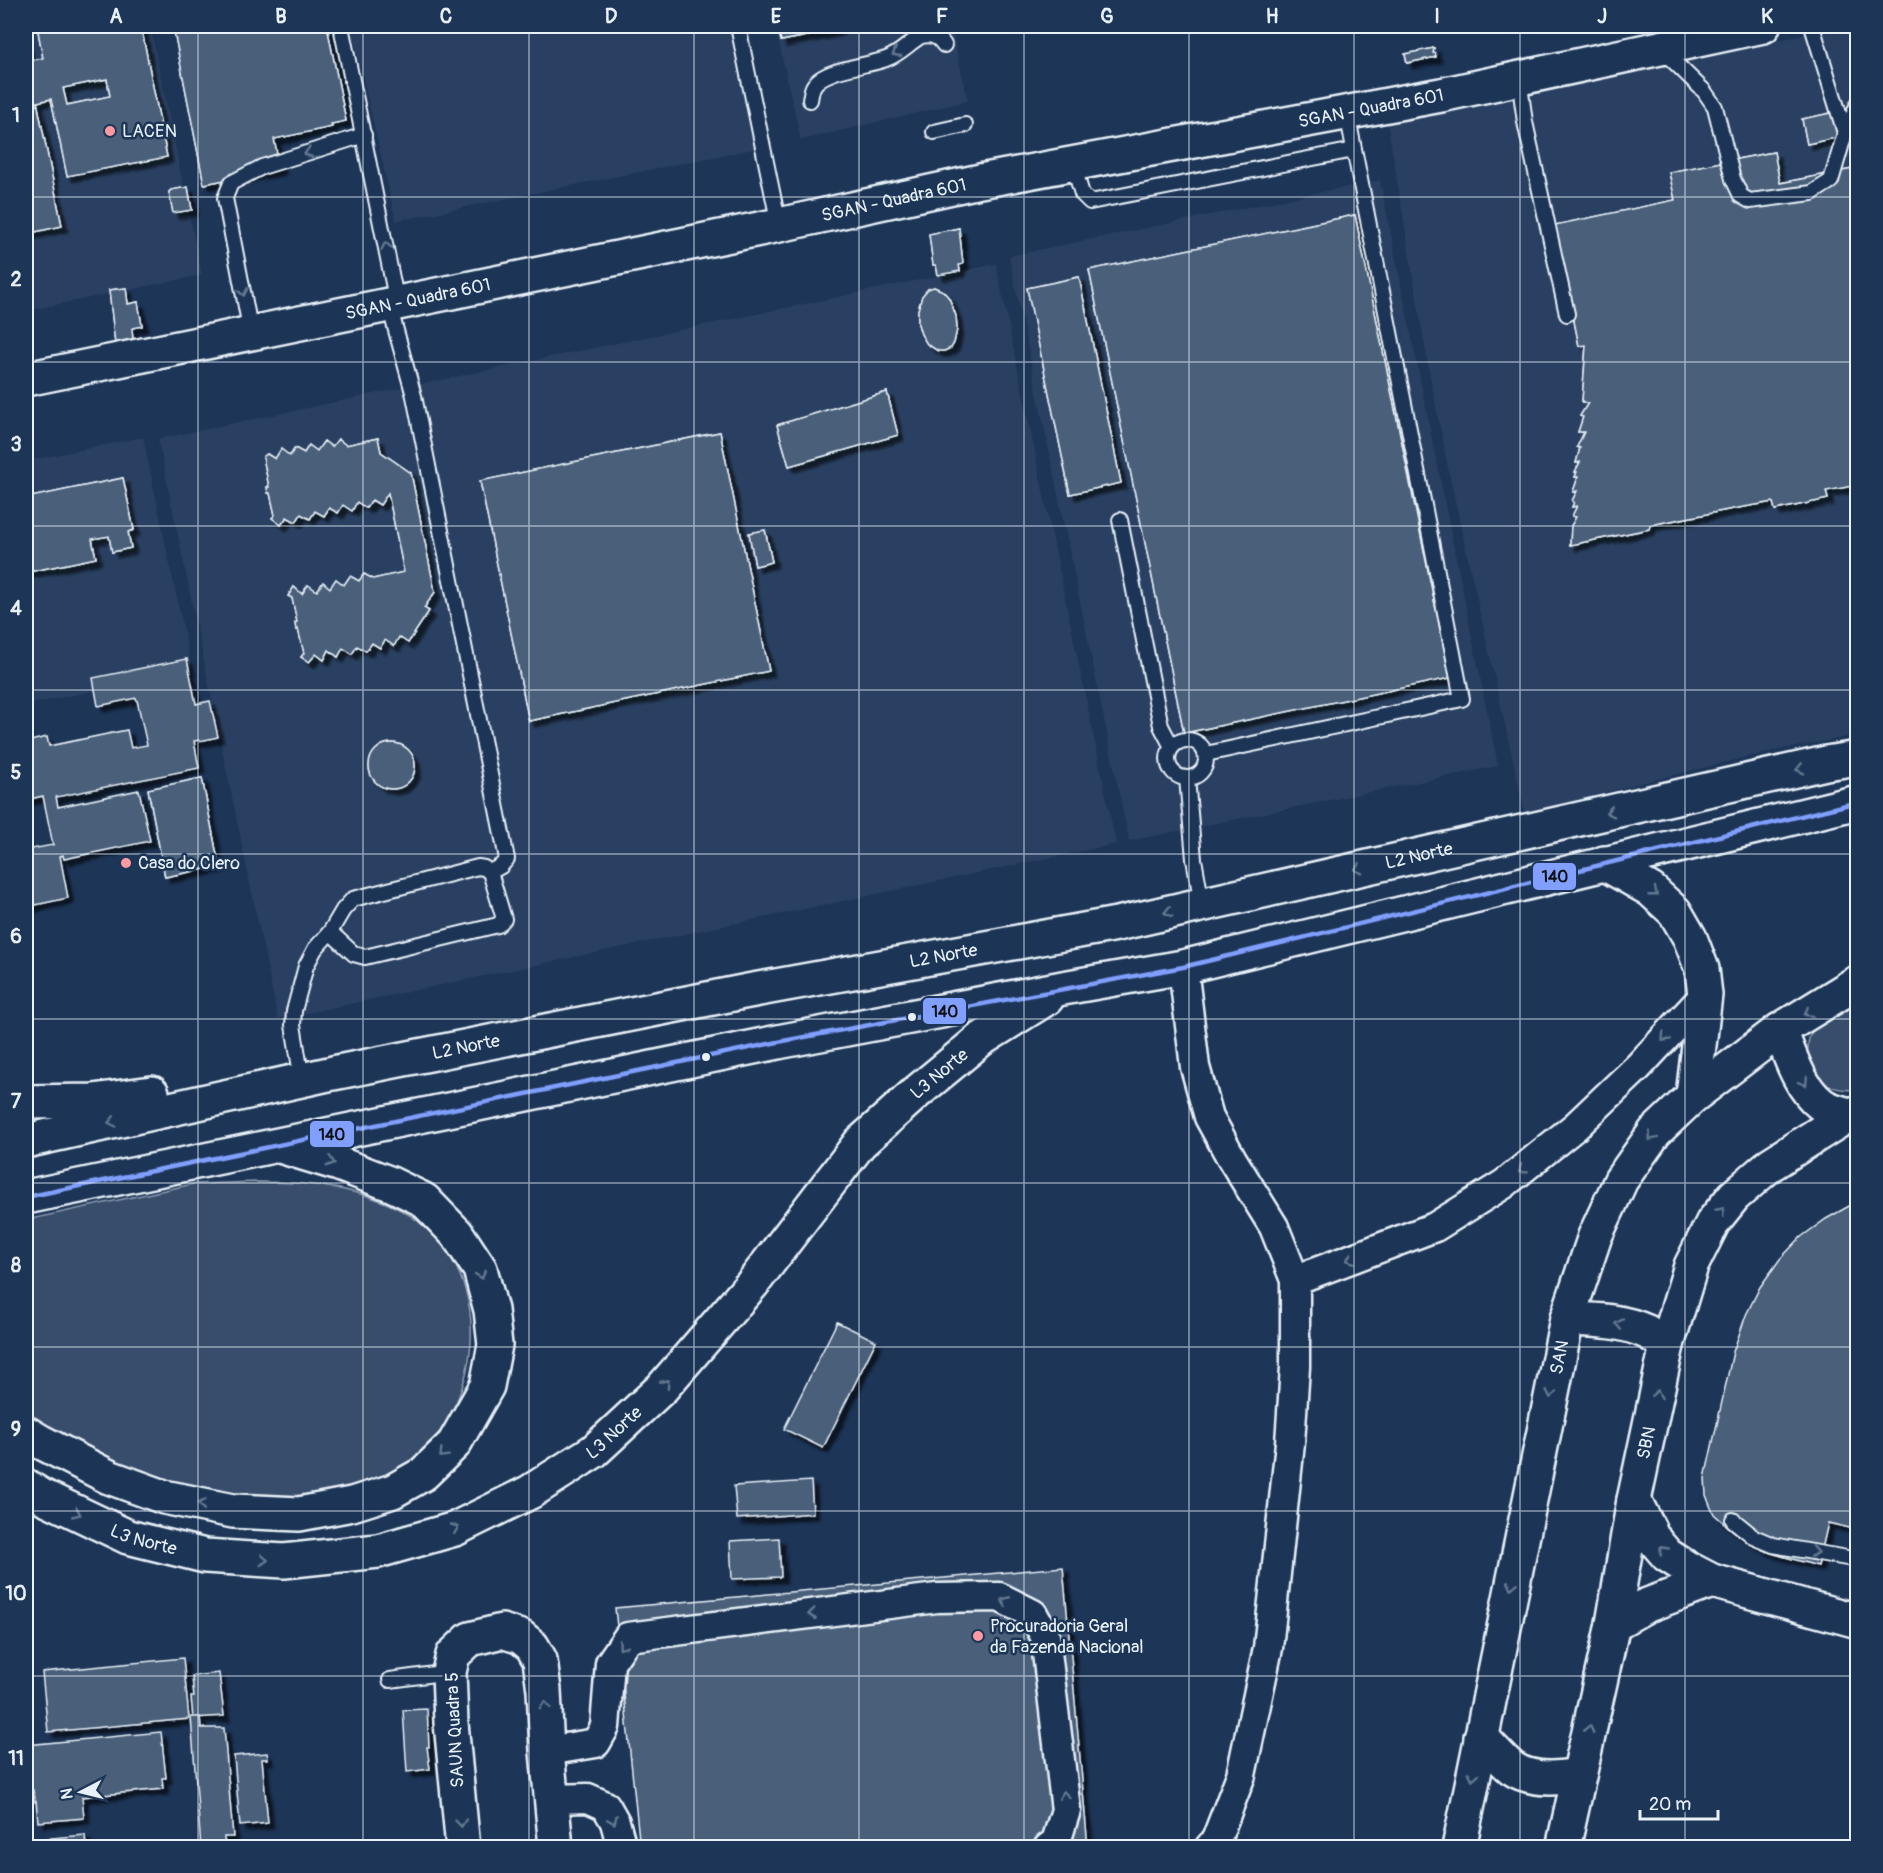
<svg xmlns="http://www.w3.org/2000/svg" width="1883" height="1873" font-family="Pangolin,sans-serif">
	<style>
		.built { fill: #2a4162 }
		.green { fill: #374d6c; stroke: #909fb2; stroke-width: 1.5 }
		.building { fill: #495e7a; stroke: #e8f1f8; stroke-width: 1.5; fill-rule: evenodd; filter: url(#shadow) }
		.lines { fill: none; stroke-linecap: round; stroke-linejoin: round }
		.lane-casing { stroke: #e8f1f8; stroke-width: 18 }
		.street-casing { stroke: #e8f1f8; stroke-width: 33 }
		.secondary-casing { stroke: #e8f1f8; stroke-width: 38 }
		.primary-casing { stroke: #e8f1f8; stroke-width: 38 }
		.lane { stroke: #1d3557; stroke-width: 14 }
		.street { stroke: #1d3557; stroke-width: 28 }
		.secondary { stroke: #1d3557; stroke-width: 33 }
		.primary { stroke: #1d3557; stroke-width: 33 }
		.bus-1-casing { stroke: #1d3557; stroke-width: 9 }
		.bus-1 { stroke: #809fff; stroke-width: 4.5 }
		.oneway { stroke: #64778f }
		.grid { fill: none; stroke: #e8f1f8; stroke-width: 1.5; stroke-opacity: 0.55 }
		.poi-dot { fill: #ff9aa2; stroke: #1d3557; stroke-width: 2 }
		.bus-dot { fill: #e8f1f8; stroke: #1d3557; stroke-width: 2 }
		.labels { text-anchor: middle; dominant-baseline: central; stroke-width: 5; stroke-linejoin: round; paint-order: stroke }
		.street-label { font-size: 18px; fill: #e8f1f8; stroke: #1d3557 }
		.poi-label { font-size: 18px; fill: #e8f1f8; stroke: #1d3557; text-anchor: start }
		.line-badge { stroke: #1d3557; stroke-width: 2 }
		.pale-badge-label { font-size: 16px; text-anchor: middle; font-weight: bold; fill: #111 }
		.neatline { fill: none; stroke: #e8f1f8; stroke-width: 2 }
		.grid-label { font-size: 20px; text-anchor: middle; font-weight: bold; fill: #e8f1f8 }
	</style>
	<defs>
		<filter id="shadow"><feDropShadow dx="5.5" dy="5.5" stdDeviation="1.5" flood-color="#0009"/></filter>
	</defs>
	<rect width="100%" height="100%" fill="#1d3557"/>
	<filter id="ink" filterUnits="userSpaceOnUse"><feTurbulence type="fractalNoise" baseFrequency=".0167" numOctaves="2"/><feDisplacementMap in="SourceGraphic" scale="12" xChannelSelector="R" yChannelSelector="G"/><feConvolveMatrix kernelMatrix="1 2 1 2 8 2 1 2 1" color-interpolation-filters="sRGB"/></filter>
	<g filter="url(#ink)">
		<!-- built -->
		<g class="built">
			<polygon points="26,26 150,26 202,275 26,311"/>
			<polygon points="351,26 729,26 758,148 396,221"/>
			<polygon points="775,26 951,26 968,101 801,140"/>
			<polygon points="1851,26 1857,26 1857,735 1768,752 1633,785 1525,814 1450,478 1430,376 1386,115 1676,65 1674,48 1737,48"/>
			<polygon points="1380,180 1498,766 1129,841 1009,256"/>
			<polygon points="996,264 1116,844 278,1019 158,439"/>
			<polygon points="143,437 192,670 26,705 26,461"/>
		</g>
		<!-- green -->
		<g class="green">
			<path d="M 1857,995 L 1857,1089 C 1832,1093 1804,1078 1808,1048 C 1808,1043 1809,1035 1813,1030 C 1820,1021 1847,1003 1857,995 Z"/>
			<path d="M 259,1182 C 311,1182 366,1188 411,1216 C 420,1222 428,1230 435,1237 C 491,1296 478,1395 424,1451 C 414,1462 403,1473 389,1479 C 375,1485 359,1488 345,1492 C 336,1495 325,1500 315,1501 C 301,1503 284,1500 270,1499 C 244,1498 218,1500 193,1496 C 178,1494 161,1484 147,1478 C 106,1461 66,1444 26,1427 L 26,1220 L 193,1184 Z"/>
		</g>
		<!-- building -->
		<g class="building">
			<path d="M 37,26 L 141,26 L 167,157 L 67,176 L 51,99 L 37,102 L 62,226 L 26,234 L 26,45 L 29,61 L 43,58 ZM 107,79 L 110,96 L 67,105 L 63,88 Z"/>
			<path d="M 37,26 L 141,26 L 167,157 L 67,176 L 51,99 L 37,102 L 62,226 L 26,234 L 26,45 L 29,61 L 43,58 ZM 107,79 L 110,96 L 67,105 L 63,88 Z"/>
			<polygon points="173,26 327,26 346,121 331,124 332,127 274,139 280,169 204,184"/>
			<polygon points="173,26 327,26 346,121 331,124 332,127 274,139 280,169 204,184"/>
			<polygon points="778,26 837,26 838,30 781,41"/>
			<polygon points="778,26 837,26 838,30 781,41"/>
			<polygon points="1434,48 1433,53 1435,53 1436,57 1407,63 1405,54"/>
			<polygon points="1434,48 1433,53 1435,53 1436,57 1407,63 1405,54"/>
			<polygon points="1850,109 1849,135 1807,144 1802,119"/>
			<polygon points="1850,109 1849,135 1807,144 1802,119"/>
			<polygon points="1774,152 1780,183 1858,168 1858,485 1826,491 1828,499 1775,510 1773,502 1738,508 1650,525 1649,529 1570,545 1571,526 1576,517 1572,516 1577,506 1572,507 1574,502 1572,501 1577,491 1573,492 1578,477 1575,477 1577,472 1575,472 1580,462 1576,463 1580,448 1577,447 1584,432 1578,432 1583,417 1580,416 1588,403 1582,402 1586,345 1579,346 1555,225 1675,200 1669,172"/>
			<polygon points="1774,152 1780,183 1858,168 1858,485 1826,491 1828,499 1775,510 1773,502 1738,508 1650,525 1649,529 1570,545 1571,526 1576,517 1572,516 1577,506 1572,507 1574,502 1572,501 1577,491 1573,492 1578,477 1575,477 1577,472 1575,472 1580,462 1576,463 1580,448 1577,447 1584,432 1578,432 1583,417 1580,416 1588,403 1582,402 1586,345 1579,346 1555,225 1675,200 1669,172"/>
			<polygon points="188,187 192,210 173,213 169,192 171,190"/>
			<polygon points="188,187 192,210 173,213 169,192 171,190"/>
			<polygon points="1355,215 1450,678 1184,733 1089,270"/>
			<polygon points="1355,215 1450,678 1184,733 1089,270"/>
			<polygon points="959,228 963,264 959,265 960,271 938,275 936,265 933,265 929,234"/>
			<polygon points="959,228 963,264 959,265 960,271 938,275 936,265 933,265 929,234"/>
			<polygon points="1079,277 1121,483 1070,494 1027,288"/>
			<polygon points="1079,277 1121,483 1070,494 1027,288"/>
			<polygon points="934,287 943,291 949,298 956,316 957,329 954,343 951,348 944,351 938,351 927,344 921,334 918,324 918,310 922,296 928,289"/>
			<polygon points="934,287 943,291 949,298 956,316 957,329 954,343 951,348 944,351 938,351 927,344 921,334 918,324 918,310 922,296 928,289"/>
			<polygon points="126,288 128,304 138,302 142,326 132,328 133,342 115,344 109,290"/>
			<polygon points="126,288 128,304 138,302 142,326 132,328 133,342 115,344 109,290"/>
			<polygon points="887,392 898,435 789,466 777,425"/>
			<polygon points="887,392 898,435 789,466 777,425"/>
			<polygon points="720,432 769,671 529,721 480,481"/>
			<polygon points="720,432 769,671 529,721 480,481"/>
			<polygon points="378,438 381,452 411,473 435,592 424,608 429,611 408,643 399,637 394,646 385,640 380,648 372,643 366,651 357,646 352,654 343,648 338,657 329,650 324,660 316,654 309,662 301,657 304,653 298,629 296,630 295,623 297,622 292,598 288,596 294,587 302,594 308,585 317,591 323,582 330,588 336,579 344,585 350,576 359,581 364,574 373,579 404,572 388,493 380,505 372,500 366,508 357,502 352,511 343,505 338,513 329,508 324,516 315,511 310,519 301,514 296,522 287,517 281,525 272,518 275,515 270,493 268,493 267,487 269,487 263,457 267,454 275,459 281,449 290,456 295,448 304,453 309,445 317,451 324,441 332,447 338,439 346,445"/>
			<polygon points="378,438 381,452 411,473 435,592 424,608 429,611 408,643 399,637 394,646 385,640 380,648 372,643 366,651 357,646 352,654 343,648 338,657 329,650 324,660 316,654 309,662 301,657 304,653 298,629 296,630 295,623 297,622 292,598 288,596 294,587 302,594 308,585 317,591 323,582 330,588 336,579 344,585 350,576 359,581 364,574 373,579 404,572 388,493 380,505 372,500 366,508 357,502 352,511 343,505 338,513 329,508 324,516 315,511 310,519 301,514 296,522 287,517 281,525 272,518 275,515 270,493 268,493 267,487 269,487 263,457 267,454 275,459 281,449 290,456 295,448 304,453 309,445 317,451 324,441 332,447 338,439 346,445"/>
			<polygon points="123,478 134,530 128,532 131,548 112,552 109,536 92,539 96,558 28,572 26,558 26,498"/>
			<polygon points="123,478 134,530 128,532 131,548 112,552 109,536 92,539 96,558 28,572 26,558 26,498"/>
			<polygon points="765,530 772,562 755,566 749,533"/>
			<polygon points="765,530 772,562 755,566 749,533"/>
			<polygon points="187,659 196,704 210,701 218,737 200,741 199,740 194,741 199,768 56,797 58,807 139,790 150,841 64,859 63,855 60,856 68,898 26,907 26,850 53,845 43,796 26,800 26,742 47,737 49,746 127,730 131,748 147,745 137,700 136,698 98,706 93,678"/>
			<circle cx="392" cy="766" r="23"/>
			<circle cx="392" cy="766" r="23"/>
			<polygon points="202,778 219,866 165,877 148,789"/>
			<polygon points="202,778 219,866 165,877 148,789"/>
			<polygon points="1858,1201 1858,1530 1828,1523 1818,1566 1771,1553 1752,1544 1732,1530 1714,1514 1711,1508 1706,1495 1705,1478 1733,1352 1746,1315 1760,1287 1780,1259 1801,1237 1826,1219"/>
			<polygon points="837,1322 876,1341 823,1448 784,1429"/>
			<polygon points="811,1481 813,1513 737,1519 734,1486"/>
			<polygon points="779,1538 781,1577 732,1579 730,1541"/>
			<polygon points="1063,1567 1088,1848 640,1848 615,1608"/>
			<polygon points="183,1658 189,1719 48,1732 42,1672"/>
			<polygon points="219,1673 224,1716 193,1718 191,1697 194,1697 192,1676"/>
			<polygon points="427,1709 429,1747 427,1747 430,1769 407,1772 403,1710"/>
			<polygon points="191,1717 200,1717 201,1728 224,1728 233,1837 224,1837 225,1848 201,1848"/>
			<polygon points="161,1732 166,1778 162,1778 163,1789 82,1797 84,1818 38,1822 36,1801 35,1802 33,1790 26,1791 26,1745"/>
			<polygon points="267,1753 268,1759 262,1759 268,1823 240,1826 234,1756"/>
			<polygon points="85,1835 86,1848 41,1848 41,1839"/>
		</g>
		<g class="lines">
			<!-- lane casing -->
			<g class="lane-casing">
				<g id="lane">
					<polyline points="341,26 397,303"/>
					<polyline points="738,26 779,225"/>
					<polyline points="1812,26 1845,133"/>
					<polyline points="1661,49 1704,91 1715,107 1733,179 1741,196 1750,201 1812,193 1831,181 1845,133 1858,104"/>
					<polyline points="1519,78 1525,122 1567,314"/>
					<path d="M 810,100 C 811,96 811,91 813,87 C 821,69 868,66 886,59 C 900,54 909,43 921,36 C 932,34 938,36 944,45"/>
					<polyline points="934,132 965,125"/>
					<polyline points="1073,164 1082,194 1090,202 1354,150"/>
					<polyline points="389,305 414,396 507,859 501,866 490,872"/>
					<polyline points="251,333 225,198 231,183 262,167 364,135"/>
					<polyline points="1120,520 1161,726 1172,747"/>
					<circle cx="1187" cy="759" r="19"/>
					<polyline points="1206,754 1462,699 1347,113"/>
					<polyline points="1187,778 1194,859 1202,904"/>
					<polyline points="301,1074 293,1025 294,1011 306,966 315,949 330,932 343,910 353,899 478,867 484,868 490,872 504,919 498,925 365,957 354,954 330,932"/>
					<polyline points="1733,1520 1754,1537 1773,1545 1858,1560"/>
					<polyline points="390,1680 449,1672"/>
				</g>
			</g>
			<!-- street casing -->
			<g class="street-casing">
				<g id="street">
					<polyline points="1183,967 1195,1067 1209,1117 1232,1159 1274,1227 1295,1280 1295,1367 1290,1443 1268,1648 1241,1775 1216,1840 1209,1848"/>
					<polyline points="1295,1280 1435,1227 1504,1184 1576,1126 1638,1067 1705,995"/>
					<polyline points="547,1751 596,1743 605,1727 610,1663 628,1637 937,1598 999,1597 1033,1614 1045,1636 1066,1810 1056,1842 1048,1848"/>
					<polyline points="552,1799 588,1798 606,1806 615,1822 622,1848"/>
				</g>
			</g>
			<!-- secondary casing -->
			<g class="secondary-casing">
				<g id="secondary">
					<path id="s1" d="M 26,379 L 779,225 L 980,181 L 1441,95 L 1763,26"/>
					<path d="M 1780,1030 C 1790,1055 1799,1087 1821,1104 C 1828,1110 1840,1112 1848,1115"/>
					<path d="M 1567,1319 C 1594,1320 1622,1320 1647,1332 C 1654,1336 1661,1341 1667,1345"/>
					<polyline points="1634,1500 1655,1541 1667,1555 1687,1568 1712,1581 1858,1621"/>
					<polyline points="1613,1624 1645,1606 1712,1581"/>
					<path d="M 1481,1737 C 1491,1747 1501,1759 1512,1768 C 1531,1781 1557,1779 1578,1775"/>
					<polyline points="463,1848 451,1723 449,1672 453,1655 470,1639 502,1631 521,1637 532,1646 540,1660 544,1690 547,1751 556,1848"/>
					<path id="s2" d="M 1459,1848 L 1567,1319 L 1595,1236 L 1621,1180 L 1655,1132 L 1693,1096 L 1780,1030 L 1858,982"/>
					<path id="s3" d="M 1563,1848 L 1613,1624 L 1634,1500 L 1667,1345 L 1691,1266 L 1713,1222 L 1734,1196 L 1771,1164 L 1848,1115 L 1858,1113"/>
				</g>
			</g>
			<!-- primary casing -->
			<g class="primary-casing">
				<g id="primary">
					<polyline points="1604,863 1651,890 1675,912 1690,938 1702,969 1705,995 1693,1096"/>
					<polyline points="26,1102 93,1101 152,1093"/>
					<path id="s4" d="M 26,1141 L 333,1073 L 748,991 L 1117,924 L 1826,763 L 1858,758"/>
					<polyline points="26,1197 783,1041 1063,988 1183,967 1858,802"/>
					<polyline points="26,1433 41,1442 109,1477 164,1497 233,1511 299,1514 352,1504 393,1491 423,1474 454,1444 487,1386 495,1345 491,1310 480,1269 457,1234 424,1200 391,1184 339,1164 280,1146"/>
					<path id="s5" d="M 26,1486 L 42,1496 L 128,1537 L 205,1556 L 284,1561 L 378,1551 L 455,1529 L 530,1492 L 594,1451 L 662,1388 L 753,1283 L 860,1143 L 917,1092 L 980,1040 L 1047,998"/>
				</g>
			</g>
			<!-- lane -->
			<use href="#lane" class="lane"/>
			<!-- street -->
			<use href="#street" class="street"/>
			<!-- secondary -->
			<use href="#secondary" class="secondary"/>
			<!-- primary -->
			<use href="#primary" class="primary"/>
			<!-- bus-1 casing -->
			<g class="bus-1-casing">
				<polyline id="bus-1" points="26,1197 783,1041 1183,967 1858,802"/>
			</g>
			<!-- bus-1 -->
			<use href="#bus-1" class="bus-1"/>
		</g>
		<!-- one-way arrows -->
		<defs><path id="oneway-chevron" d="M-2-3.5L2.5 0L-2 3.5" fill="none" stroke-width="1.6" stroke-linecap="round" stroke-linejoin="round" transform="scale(1.5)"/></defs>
		<g class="oneway">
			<use href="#oneway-chevron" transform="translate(896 53) rotate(149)"/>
			<use href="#oneway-chevron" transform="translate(308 153) rotate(163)"/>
			<use href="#oneway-chevron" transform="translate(386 246) rotate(-101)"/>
			<use href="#oneway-chevron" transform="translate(243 292) rotate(79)"/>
			<use href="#oneway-chevron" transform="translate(1800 769) rotate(167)"/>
			<use href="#oneway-chevron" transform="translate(1610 812) rotate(167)"/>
			<use href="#oneway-chevron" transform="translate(1358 869) rotate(167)"/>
			<use href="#oneway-chevron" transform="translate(1654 893) rotate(38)"/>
			<use href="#oneway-chevron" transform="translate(1168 912) rotate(167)"/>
			<use href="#oneway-chevron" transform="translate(1808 1013) rotate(148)"/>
			<use href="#oneway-chevron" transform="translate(1665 1038) rotate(133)"/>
			<use href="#oneway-chevron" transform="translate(1804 1082) rotate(58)"/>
			<use href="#oneway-chevron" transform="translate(112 1122) rotate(168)"/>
			<use href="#oneway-chevron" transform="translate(1652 1137) rotate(128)"/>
			<use href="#oneway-chevron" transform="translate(331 1162) rotate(17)"/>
			<use href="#oneway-chevron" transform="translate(1522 1170) rotate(141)"/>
			<use href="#oneway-chevron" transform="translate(1721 1211) rotate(-51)"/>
			<use href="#oneway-chevron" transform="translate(1350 1259) rotate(159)"/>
			<use href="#oneway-chevron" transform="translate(481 1275) rotate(70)"/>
			<use href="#oneway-chevron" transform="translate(1619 1324) rotate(-169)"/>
			<use href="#oneway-chevron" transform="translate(666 1383) rotate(-48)"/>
			<use href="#oneway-chevron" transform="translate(1551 1394) rotate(102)"/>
			<use href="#oneway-chevron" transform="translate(1657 1394) rotate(-78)"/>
			<use href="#oneway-chevron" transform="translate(443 1454) rotate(135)"/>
			<use href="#oneway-chevron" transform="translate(202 1504) rotate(-168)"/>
			<use href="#oneway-chevron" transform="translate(77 1513) rotate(25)"/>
			<use href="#oneway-chevron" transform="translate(455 1528) rotate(-22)"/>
			<use href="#oneway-chevron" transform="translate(1663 1550) rotate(-134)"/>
			<use href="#oneway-chevron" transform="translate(1815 1552) rotate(10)"/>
			<use href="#oneway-chevron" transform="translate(264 1560) rotate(3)"/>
			<use href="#oneway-chevron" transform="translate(1512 1585) rotate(102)"/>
			<use href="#oneway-chevron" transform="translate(1005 1601) rotate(-158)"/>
			<use href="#oneway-chevron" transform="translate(812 1614) rotate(173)"/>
			<use href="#oneway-chevron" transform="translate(622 1646) rotate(126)"/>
			<use href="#oneway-chevron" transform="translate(545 1705) rotate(-92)"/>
			<use href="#oneway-chevron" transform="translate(1589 1729) rotate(-77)"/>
			<use href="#oneway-chevron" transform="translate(1473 1776) rotate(101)"/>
			<use href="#oneway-chevron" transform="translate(1064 1795) rotate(-97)"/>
			<use href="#oneway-chevron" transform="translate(613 1820) rotate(67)"/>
			<use href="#oneway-chevron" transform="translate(461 1823) rotate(84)"/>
		</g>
	</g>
	<!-- grid -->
	<path class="grid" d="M 198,26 L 198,1848M 363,26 L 363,1848M 529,26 L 529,1848M 694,26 L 694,1848M 859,26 L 859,1848M 1024,26 L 1024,1848M 1189,26 L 1189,1848M 1354,26 L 1354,1848M 1520,26 L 1520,1848M 1685,26 L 1685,1848M 26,197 L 1858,197M 26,362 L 1858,362M 26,526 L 1858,526M 26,690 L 1858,690M 26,854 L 1858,854M 26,1019 L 1858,1019M 26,1183 L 1858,1183M 26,1347 L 1858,1347M 26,1511 L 1858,1511M 26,1676 L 1858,1676"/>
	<!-- markers -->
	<g class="poi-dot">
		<circle cx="110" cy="131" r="6"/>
		<circle cx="126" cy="863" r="6"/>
		<circle cx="978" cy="1636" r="6"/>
	</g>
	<g class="bus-dot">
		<circle cx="912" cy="1017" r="5"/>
		<circle cx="706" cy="1057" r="5"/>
	</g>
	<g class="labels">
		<!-- street labels -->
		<g class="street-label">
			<text stroke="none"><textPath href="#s1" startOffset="1372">SGAN - Quadra 601</textPath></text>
			<text stroke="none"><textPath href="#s1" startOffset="886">SGAN - Quadra 601</textPath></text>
			<text stroke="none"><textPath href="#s1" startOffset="400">SGAN - Quadra 601</textPath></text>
			<text stroke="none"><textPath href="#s4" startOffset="1422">L2 Norte</textPath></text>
			<text stroke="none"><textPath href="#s4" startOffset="936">L2 Norte</textPath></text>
			<text stroke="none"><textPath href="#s4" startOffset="450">L2 Norte</textPath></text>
			<text stroke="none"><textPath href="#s5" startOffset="1120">L3 Norte</textPath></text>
			<text stroke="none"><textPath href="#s2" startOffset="501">SAN</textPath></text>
			<text stroke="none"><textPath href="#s5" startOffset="634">L3 Norte</textPath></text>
			<text stroke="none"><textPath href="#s3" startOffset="414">SBN</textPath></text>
			<text stroke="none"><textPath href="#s5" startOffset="130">L3 Norte</textPath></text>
			<text transform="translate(455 1730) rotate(-93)">SAUN Quadra 5</text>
		</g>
		<!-- poi labels -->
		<g class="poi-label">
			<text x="122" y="131">LACEN</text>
			<text x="138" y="863">Casa do Clero</text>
			<text x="990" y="1626">Procuradoria Geral<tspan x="990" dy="21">da Fazenda Nacional</tspan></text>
		</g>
	</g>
	<g class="line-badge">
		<rect x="1532" y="862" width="45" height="29" rx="6" fill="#809fff"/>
		<rect x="922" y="997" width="45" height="28" rx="6" fill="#809fff"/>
		<rect x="309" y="1120" width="46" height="28" rx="6" fill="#809fff"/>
	</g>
	<g class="pale-badge-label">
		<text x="1555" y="882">140</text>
		<text x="945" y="1017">140</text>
		<text x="332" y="1140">140</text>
	</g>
	<!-- margin -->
	<rect width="1883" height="1873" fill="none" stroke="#1d3557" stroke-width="66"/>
	<!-- north arrow -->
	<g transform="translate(81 1792) rotate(263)" stroke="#1d3557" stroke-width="4.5" paint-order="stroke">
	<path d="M0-4.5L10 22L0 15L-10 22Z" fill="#e8f1f8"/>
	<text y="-9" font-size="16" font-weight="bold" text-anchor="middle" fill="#e8f1f8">N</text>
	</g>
	<!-- scale -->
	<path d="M1640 1810v9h78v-9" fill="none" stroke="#e8f1f8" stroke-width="3"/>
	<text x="1649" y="1810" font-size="18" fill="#e8f1f8" stroke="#1d3557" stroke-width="4.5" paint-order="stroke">20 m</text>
	<rect x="33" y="33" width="1817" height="1807" class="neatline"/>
	<g class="grid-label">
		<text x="116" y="23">A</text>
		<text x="281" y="23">B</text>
		<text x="446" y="23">C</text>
		<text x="611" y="23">D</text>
		<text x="776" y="23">E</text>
		<text x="942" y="23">F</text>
		<text x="1107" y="23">G</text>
		<text x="1272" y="23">H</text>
		<text x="1437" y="23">I</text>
		<text x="1602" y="23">J</text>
		<text x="1767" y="23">K</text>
		<text x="16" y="122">1</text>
		<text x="16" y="286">2</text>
		<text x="16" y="451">3</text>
		<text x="16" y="615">4</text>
		<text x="16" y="779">5</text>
		<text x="16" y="943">6</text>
		<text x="16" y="1108">7</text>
		<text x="16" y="1272">8</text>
		<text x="16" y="1436">9</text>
		<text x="16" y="1600">10</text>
		<text x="16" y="1765">11</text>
	</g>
</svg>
